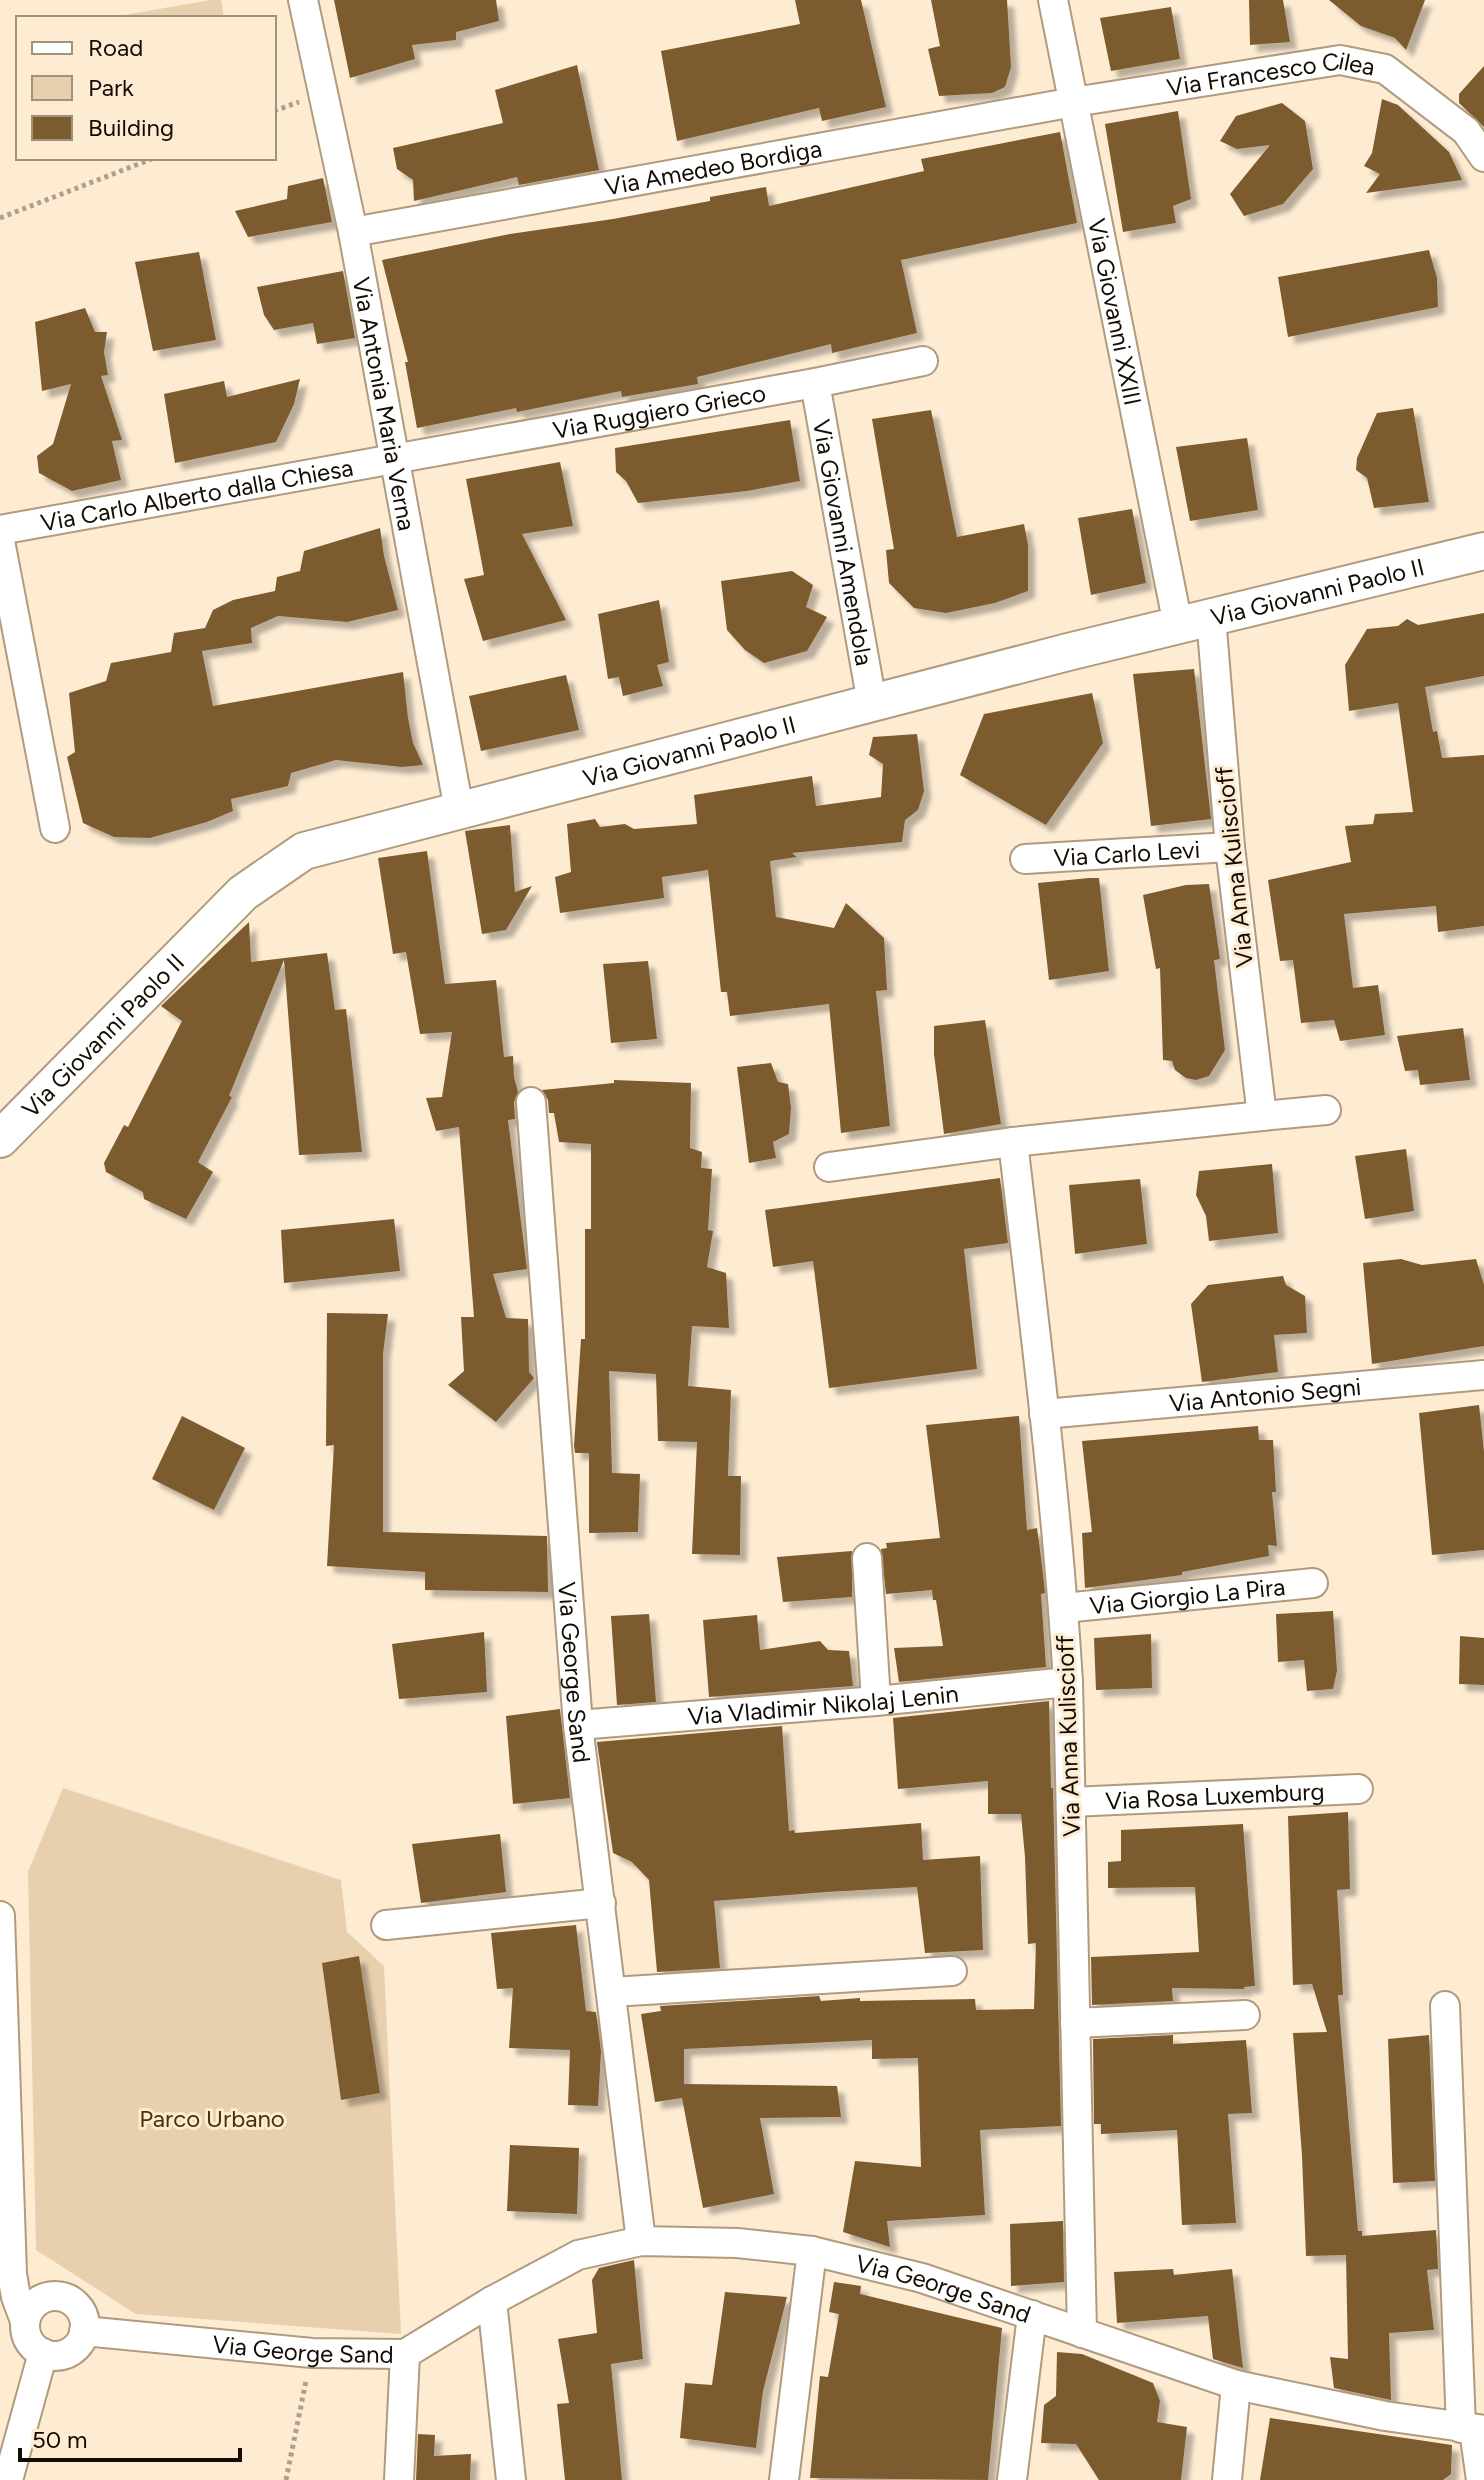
<svg xmlns="http://www.w3.org/2000/svg" width="1484" height="2480" font-family="Figtree,sans-serif">
	<style>
		.green { fill: #e8d0ae }
		.building { fill: #7b5c2d; filter: url(#shadow) }
		.lines { fill: none; stroke-linecap: round; stroke-linejoin: round }
		.minor-casing { stroke: #b09b7e; stroke-width: 32 }
		.tertiary-casing { stroke: #b09b7e; stroke-width: 40 }
		.path { stroke: #aea08c; stroke-width: 5; stroke-dasharray: 4 4; stroke-linecap: butt }
		.minor { stroke: #fff; stroke-width: 28 }
		.tertiary { stroke: #fff; stroke-width: 36 }
		.labels { text-anchor: middle; dominant-baseline: central; stroke-width: 6; stroke-linejoin: round; paint-order: stroke }
		.street-label { font-size: 24px; fill: #130c03; stroke: #fdebd2 }
		.park-label { font-size: 24px; fill: #493109; stroke: #fdebd2 }
	</style>
	<defs>
		<filter id="shadow"><feDropShadow dx="7" dy="7" stdDeviation="2" flood-color="#0004"/></filter>
	</defs>
	<rect width="100%" height="100%" fill="#fdebd2"/>
	<!-- green -->
	<g class="green">
		<polygon points="210,0 221,0 224,18 107,18"/>
		<polygon points="63,1788 341,1880 347,1932 384,1966 401,2334 136,2314 36,2250 28,1872"/>
	</g>
	<!-- building -->
	<g class="building">
		<polygon points="334,0 496,0 499,21 456,32 456,40 412,45 415,59 350,78"/>
		<polygon points="795,0 861,0 886,107 822,121 819,108 677,141 661,51 800,24"/>
		<polygon points="931,0 1007,0 1011,67 1005,87 992,93 939,96 928,49 940,46"/>
		<polygon points="1249,0 1283,0 1290,42 1250,45"/>
		<polygon points="1329,0 1425,0 1406,50 1395,38 1361,26"/>
		<polygon points="1171,7 1180,59 1111,71 1100,18"/>
		<polygon points="577,65 599,170 519,185 517,177 414,201 413,180 397,169 393,148 503,123 495,90"/>
		<polygon points="1484,66 1484,127 1459,103 1459,94"/>
		<polygon points="1382,99 1398,105 1449,152 1462,180 1366,193 1380,174 1364,166 1372,153"/>
		<polygon points="1282,103 1305,121 1313,169 1283,204 1244,216 1230,194 1270,145 1237,149 1220,141 1236,116"/>
		<polygon points="1178,111 1191,199 1173,206 1176,223 1123,232 1105,124"/>
		<polygon points="1060,132 1077,223 901,260 917,333 832,353 831,344 697,377 698,384 622,397 621,391 517,412 516,408 417,428 405,362 408,362 382,260 510,234 613,219 710,201 710,197 766,187 769,206 924,171 921,159"/>
		<polygon points="323,178 332,222 248,237 235,211 287,199 288,186"/>
		<polygon points="1429,250 1437,278 1438,307 1288,337 1278,277"/>
		<polygon points="199,252 216,340 153,351 135,262"/>
		<polygon points="343,271 355,338 317,344 313,323 274,330 264,315 257,287"/>
		<polygon points="85,308 95,332 107,332 104,352 108,375 101,376 122,440 112,441 121,480 72,491 39,473 37,456 53,444 71,384 42,391 35,322"/>
		<polygon points="300,379 294,404 276,442 175,463 164,394 224,381 227,397"/>
		<polygon points="1413,408 1429,502 1374,508 1367,478 1356,470 1357,458 1377,413"/>
		<polygon points="931,410 957,537 1024,524 1028,545 1028,591 995,603 946,613 914,608 889,583 886,550 894,549 872,419"/>
		<polygon points="790,420 800,481 747,491 638,503 626,481 616,472 615,448"/>
		<polygon points="1247,438 1258,510 1190,521 1176,447"/>
		<polygon points="560,462 573,526 522,534 566,620 483,641 464,579 484,575 466,479"/>
		<polygon points="1132,509 1146,583 1091,595 1078,518"/>
		<polygon points="380,528 384,556 398,610 347,622 278,616 251,628 252,643 202,651 213,706 403,672 408,718 413,743 423,765 402,767 336,760 291,773 288,786 231,799 233,811 207,822 150,838 114,837 83,823 67,757 75,752 69,693 106,681 111,663 171,652 174,633 205,628 213,610 233,600 275,591 277,577 300,571 304,551"/>
		<polygon points="792,571 813,585 806,607 827,617 807,651 764,663 745,650 727,630 721,581"/>
		<polygon points="659,600 669,662 657,665 663,686 623,696 619,677 608,679 598,614"/>
		<polygon points="1484,613 1484,676 1425,687 1433,732 1437,731 1442,758 1484,755 1484,926 1438,932 1436,906 1344,914 1353,988 1378,985 1385,1035 1340,1041 1334,1020 1301,1023 1293,960 1280,961 1268,880 1351,862 1345,826 1373,824 1375,814 1413,812 1398,703 1349,711 1345,665 1367,629 1398,626 1407,619 1418,625"/>
		<polygon points="1194,669 1211,819 1151,826 1133,674"/>
		<polygon points="566,675 579,730 481,751 469,696"/>
		<polygon points="1092,693 1103,743 1046,825 960,775 984,714"/>
		<polygon points="917,734 924,791 918,810 905,820 902,842 792,853 797,857 770,861 776,917 834,928 846,903 884,938 887,990 876,991 890,1126 841,1133 829,1004 730,1016 727,992 721,992 708,870 662,877 664,898 560,913 555,877 571,872 567,824 595,819 600,827 625,824 634,829 697,824 694,795 812,776 816,806 881,797 883,764 869,755 873,737"/>
		<polygon points="510,825 515,892 532,886 506,930 482,934 465,831"/>
		<polygon points="427,851 445,984 496,980 504,1057 513,1056 514,1077 518,1092 514,1102 515,1119 508,1120 527,1269 493,1274 506,1318 528,1319 529,1372 534,1378 496,1422 448,1385 464,1371 461,1317 474,1317 459,1127 436,1131 426,1098 442,1097 452,1032 420,1034 406,952 393,954 378,858"/>
		<polygon points="1089,878 1099,878 1109,971 1049,980 1038,883"/>
		<polygon points="1209,884 1220,959 1214,960 1225,1050 1209,1076 1196,1080 1186,1078 1175,1070 1172,1061 1163,1060 1160,968 1156,969 1143,895 1186,885"/>
		<polygon points="249,922 251,962 327,953 335,1010 346,1009 362,1152 299,1155 284,960 229,1096 232,1097 198,1162 213,1172 186,1219 144,1199 143,1192 106,1172 104,1163 124,1125 128,1127 182,1021 161,1006"/>
		<polygon points="648,961 657,1039 611,1043 603,964"/>
		<polygon points="985,1020 1001,1124 944,1134 934,1054 934,1026"/>
		<polygon points="1463,1028 1470,1080 1420,1085 1418,1070 1405,1071 1397,1036"/>
		<polygon points="771,1063 778,1082 788,1084 791,1108 789,1134 773,1142 776,1158 749,1163 737,1067"/>
		<polygon points="614,1080 691,1083 690,1148 702,1152 701,1168 712,1169 708,1230 713,1231 707,1267 726,1273 729,1328 692,1326 688,1386 731,1390 728,1476 741,1476 740,1555 692,1554 697,1442 658,1441 656,1374 609,1371 612,1473 640,1474 638,1532 589,1533 589,1453 575,1453 574,1446 581,1339 585,1339 585,1229 591,1229 591,1144 559,1142 554,1113 549,1113 548,1100 542,1090 614,1083"/>
		<polygon points="1406,1149 1414,1211 1365,1219 1355,1156"/>
		<polygon points="1272,1164 1278,1233 1209,1241 1206,1216 1196,1195 1199,1171"/>
		<polygon points="1000,1178 1008,1243 964,1249 977,1369 829,1388 813,1261 773,1267 765,1210"/>
		<polygon points="1140,1179 1147,1244 1075,1254 1069,1185"/>
		<polygon points="394,1219 400,1271 284,1283 281,1230"/>
		<polygon points="1401,1259 1422,1265 1476,1259 1484,1285 1484,1346 1372,1364 1363,1263"/>
		<polygon points="1283,1276 1286,1285 1305,1296 1307,1333 1274,1335 1278,1372 1202,1382 1191,1304 1208,1285"/>
		<polygon points="327,1313 388,1314 383,1354 383,1532 547,1536 548,1592 425,1590 425,1572 327,1566 334,1445 326,1446"/>
		<polygon points="1479,1405 1484,1452 1484,1550 1432,1555 1419,1413"/>
		<polygon points="182,1416 245,1448 214,1510 152,1479"/>
		<polygon points="1019,1416 1027,1530 1037,1528 1042,1565 1045,1593 1041,1594 1046,1667 899,1682 894,1648 943,1646 936,1600 933,1600 932,1590 886,1594 881,1549 887,1548 886,1543 940,1538 926,1425"/>
		<polygon points="1258,1426 1259,1440 1273,1440 1276,1492 1272,1492 1277,1546 1268,1545 1269,1556 1182,1572 1182,1575 1085,1588 1082,1533 1092,1532 1082,1441"/>
		<polygon points="852,1551 852,1597 783,1602 777,1557"/>
		<polygon points="1333,1611 1337,1671 1333,1689 1307,1691 1304,1660 1278,1662 1276,1614"/>
		<polygon points="649,1614 656,1702 617,1705 611,1616"/>
		<polygon points="757,1615 760,1650 820,1641 828,1650 849,1651 853,1686 709,1697 703,1620"/>
		<polygon points="484,1632 487,1692 399,1699 392,1644"/>
		<polygon points="1151,1634 1152,1688 1096,1690 1094,1638"/>
		<polygon points="1460,1636 1484,1638 1484,1685 1459,1684"/>
		<polygon points="1049,1701 1051,1788 1053,1788 1061,2126 980,2130 985,2215 887,2221 890,2247 843,2232 855,2161 921,2167 918,2058 872,2059 872,2040 684,2049 684,2084 837,2086 841,2117 760,2118 774,2194 703,2208 682,2098 655,2102 641,2014 661,2011 660,2006 819,1996 821,2001 860,1998 860,2001 975,1999 976,2010 1034,2009 1036,1943 1028,1944 1025,1857 1021,1814 988,1814 988,1781 898,1789 893,1718"/>
		<polygon points="560,1709 570,1798 513,1804 506,1716"/>
		<polygon points="782,1726 789,1831 794,1830 795,1833 921,1823 923,1860 980,1856 983,1950 925,1953 917,1887 826,1892 714,1901 720,1968 657,1972 649,1880 632,1862 613,1853 597,1742"/>
		<polygon points="1348,1812 1350,1889 1337,1890 1343,1995 1338,1995 1358,2231 1362,2231 1362,2236 1436,2230 1438,2269 1427,2270 1434,2330 1389,2333 1391,2400 1334,2388 1330,2357 1348,2359 1346,2255 1306,2256 1302,2156 1293,2033 1327,2032 1312,1984 1293,1985 1288,1816"/>
		<polygon points="1243,1824 1255,1986 1244,1987 1244,1989 1172,1988 1173,2001 1092,2005 1091,1957 1199,1952 1195,1887 1108,1888 1108,1862 1121,1861 1121,1830"/>
		<polygon points="500,1834 506,1892 421,1903 412,1844"/>
		<polygon points="576,1925 586,2011 596,2012 601,2051 598,2106 568,2105 570,2050 509,2048 513,1988 497,1989 491,1933"/>
		<polygon points="359,1956 380,2093 341,2100 322,1963"/>
		<polygon points="1173,2035 1173,2044 1246,2040 1252,2113 1228,2114 1236,2223 1182,2225 1177,2130 1101,2134 1101,2124 1094,2124 1093,2039"/>
		<polygon points="1429,2035 1435,2181 1393,2183 1388,2039"/>
		<polygon points="510,2145 579,2148 577,2214 507,2211"/>
		<polygon points="1063,2221 1064,2282 1011,2286 1010,2224"/>
		<polygon points="634,2260 643,2359 611,2364 622,2480 565,2480 557,2404 569,2403 558,2339 597,2333 592,2280 599,2268"/>
		<polygon points="1173,2269 1174,2275 1232,2269 1243,2368 1213,2359 1208,2316 1117,2323 1114,2272"/>
		<polygon points="834,2282 861,2286 860,2294 1002,2328 988,2480 810,2478 820,2376 828,2377 839,2314 829,2312"/>
		<polygon points="725,2292 787,2297 763,2391 756,2448 680,2438 685,2383 712,2385"/>
		<polygon points="1057,2352 1082,2354 1153,2383 1160,2401 1157,2422 1187,2427 1181,2480 1099,2480 1076,2444 1041,2443 1044,2405 1056,2396"/>
		<polygon points="1270,2418 1452,2445 1451,2474 1443,2480 1260,2480"/>
		<polygon points="418,2434 435,2435 434,2456 471,2454 470,2480 416,2480"/>
	</g>
	<g class="lines">
		<!-- minor casing -->
		<g class="minor-casing">
			<g id="minor">
				<path id="s1" d="M 303,0 L 353,232 L 459,810"/>
				<path id="s2" d="M 1053,0 L 1178,625"/>
				<path id="s3" d="M 353,232 L 1074,102 L 1340,60 L 1385,69 L 1466,131 L 1484,157"/>
				<path id="s4" d="M 815,383 L 872,703"/>
				<path id="s5" d="M 0,530 L 815,383 L 923,361"/>
				<polyline points="0,541 55,828"/>
				<path id="s6" d="M 1025,859 L 1230,847"/>
				<path id="s7" d="M 531,1102 L 578,1725 L 641,2241"/>
				<polyline points="1262,1116 1326,1110"/>
				<polyline points="829,1167 1013,1142"/>
				<path id="s8" d="M 1044,1414 L 1484,1375"/>
				<polyline points="867,1558 876,1701"/>
				<path id="s9" d="M 1064,1608 L 1313,1583"/>
				<path id="s10" d="M 578,1725 L 876,1701 L 1068,1682"/>
				<path id="s11" d="M 1071,1802 L 1358,1789"/>
				<polyline points="0,1916 12,2274 16,2297 25,2321"/>
				<polyline points="386,1925 601,1903"/>
				<polyline points="612,1992 952,1971"/>
				<polyline points="1445,2006 1461,2428"/>
				<polyline points="1075,2023 1245,2015"/>
				<circle cx="55" cy="2326" r="30"/>
				<polyline points="492,2301 511,2480"/>
				<path id="s12" d="M 84,2331 L 312,2353 L 405,2354 L 492,2301 L 578,2255 L 641,2241 L 737,2243 L 812,2251 L 922,2278 L 1236,2385 L 1385,2416 L 1484,2430"/>
				<path d="M 1082,2333 L 1068,1682 C 1057,1501 1034,1322 1013,1142 L 1262,1116 L 1230,847 L 1211,617"/>
				<polyline points="1474,2430 1481,2480"/>
				<polyline points="8,2480 43,2353"/>
				<polyline points="399,2480 405,2354"/>
				<polyline points="784,2480 812,2251"/>
				<polyline points="1012,2480 1032,2315"/>
				<polyline points="1227,2480 1236,2385"/>
			</g>
		</g>
		<!-- tertiary casing -->
		<g class="tertiary-casing">
			<g id="tertiary">
				<path id="s13" d="M 0,1139 L 243,893 L 304,851 L 1068,652 L 1484,551"/>
			</g>
		</g>
		<!-- path -->
		<g class="path">
			<polyline points="274,111 299,102"/>
			<polyline points="0,218 154,158"/>
			<polyline points="286,2480 306,2381"/>
		</g>
		<!-- minor -->
		<use href="#minor" class="minor"/>
		<!-- tertiary -->
		<use href="#tertiary" class="tertiary"/>
	</g>
	<g class="labels">
		<!-- street labels -->
		<g class="street-label">
			<text stroke="none"><textPath href="#s3" startOffset="932">Via Francesco Cilea</textPath></text>
			<text stroke="none"><textPath href="#s3" startOffset="366">Via Amedeo Bordiga</textPath></text>
			<text stroke="none"><textPath href="#s2" startOffset="318">Via Giovanni XXIII</textPath></text>
			<text stroke="none"><textPath href="#s1" startOffset="412">Via Antonia Maria Verna</textPath></text>
			<text stroke="none"><textPath href="#s5" startOffset="670">Via Ruggiero Grieco</textPath></text>
			<text stroke="none"><textPath href="#s5" startOffset="200">Via Carlo Alberto dalla Chiesa</textPath></text>
			<text stroke="none"><textPath href="#s4" startOffset="162">Via Giovanni Amendola</textPath></text>
			<text stroke="none"><textPath href="#s13" startOffset="1466">Via Giovanni Paolo II</textPath></text>
			<text stroke="none"><textPath href="#s13" startOffset="818">Via Giovanni Paolo II</textPath></text>
			<text stroke="none"><textPath href="#s6" startOffset="102">Via Carlo Levi</textPath></text>
			<text transform="translate(1234 867) rotate(-96)">Via Anna Kuliscioff</text>
			<text stroke="none"><textPath href="#s13" startOffset="146">Via Giovanni Paolo II</textPath></text>
			<text stroke="none"><textPath href="#s8" startOffset="222">Via Antonio Segni</textPath></text>
			<text stroke="none"><textPath href="#s9" startOffset="124">Via Giorgio La Pira</textPath></text>
			<text stroke="none"><textPath href="#s7" startOffset="572">Via George Sand</textPath></text>
			<text stroke="none"><textPath href="#s10" startOffset="246">Via Vladimir Nikolaj Lenin</textPath></text>
			<text transform="translate(1068 1736) rotate(-92)">Via Anna Kuliscioff</text>
			<text stroke="none"><textPath href="#s11" startOffset="144">Via Rosa Luxemburg</textPath></text>
			<text stroke="none"><textPath href="#s12" startOffset="894">Via George Sand</textPath></text>
			<text stroke="none"><textPath href="#s12" startOffset="220">Via George Sand</textPath></text>
		</g>
		<!-- park labels -->
		<g class="park-label">
			<text x="212" y="2118">Parco Urbano</text>
		</g>
	</g>
	<!-- legend -->
	<rect x="16" y="16" width="260" height="144" fill="#fdebd2" stroke="#9f927f" stroke-width="2"/>
	<rect x="32" y="42" width="40" height="12" fill="#ffffff" stroke="#9f927f" stroke-width="2"/>
	<text x="88" y="56" font-size="24" fill="#130c03">Road</text>
	<rect x="32" y="76" width="40" height="24" fill="#e8d0ae" stroke="#9f927f" stroke-width="2"/>
	<text x="88" y="96" font-size="24" fill="#130c03">Park</text>
	<rect x="32" y="116" width="40" height="24" fill="#7b5c2d" stroke="#9f927f" stroke-width="2"/>
	<text x="88" y="136" font-size="24" fill="#130c03">Building</text>
	<!-- scale -->
	<path d="M20 2448v12h220v-12" fill="none" stroke="#130c03" stroke-width="4"/>
	<text x="32" y="2448" font-size="24" fill="#130c03" stroke="#fdebd2" stroke-width="6" paint-order="stroke">50 m</text>
</svg>
